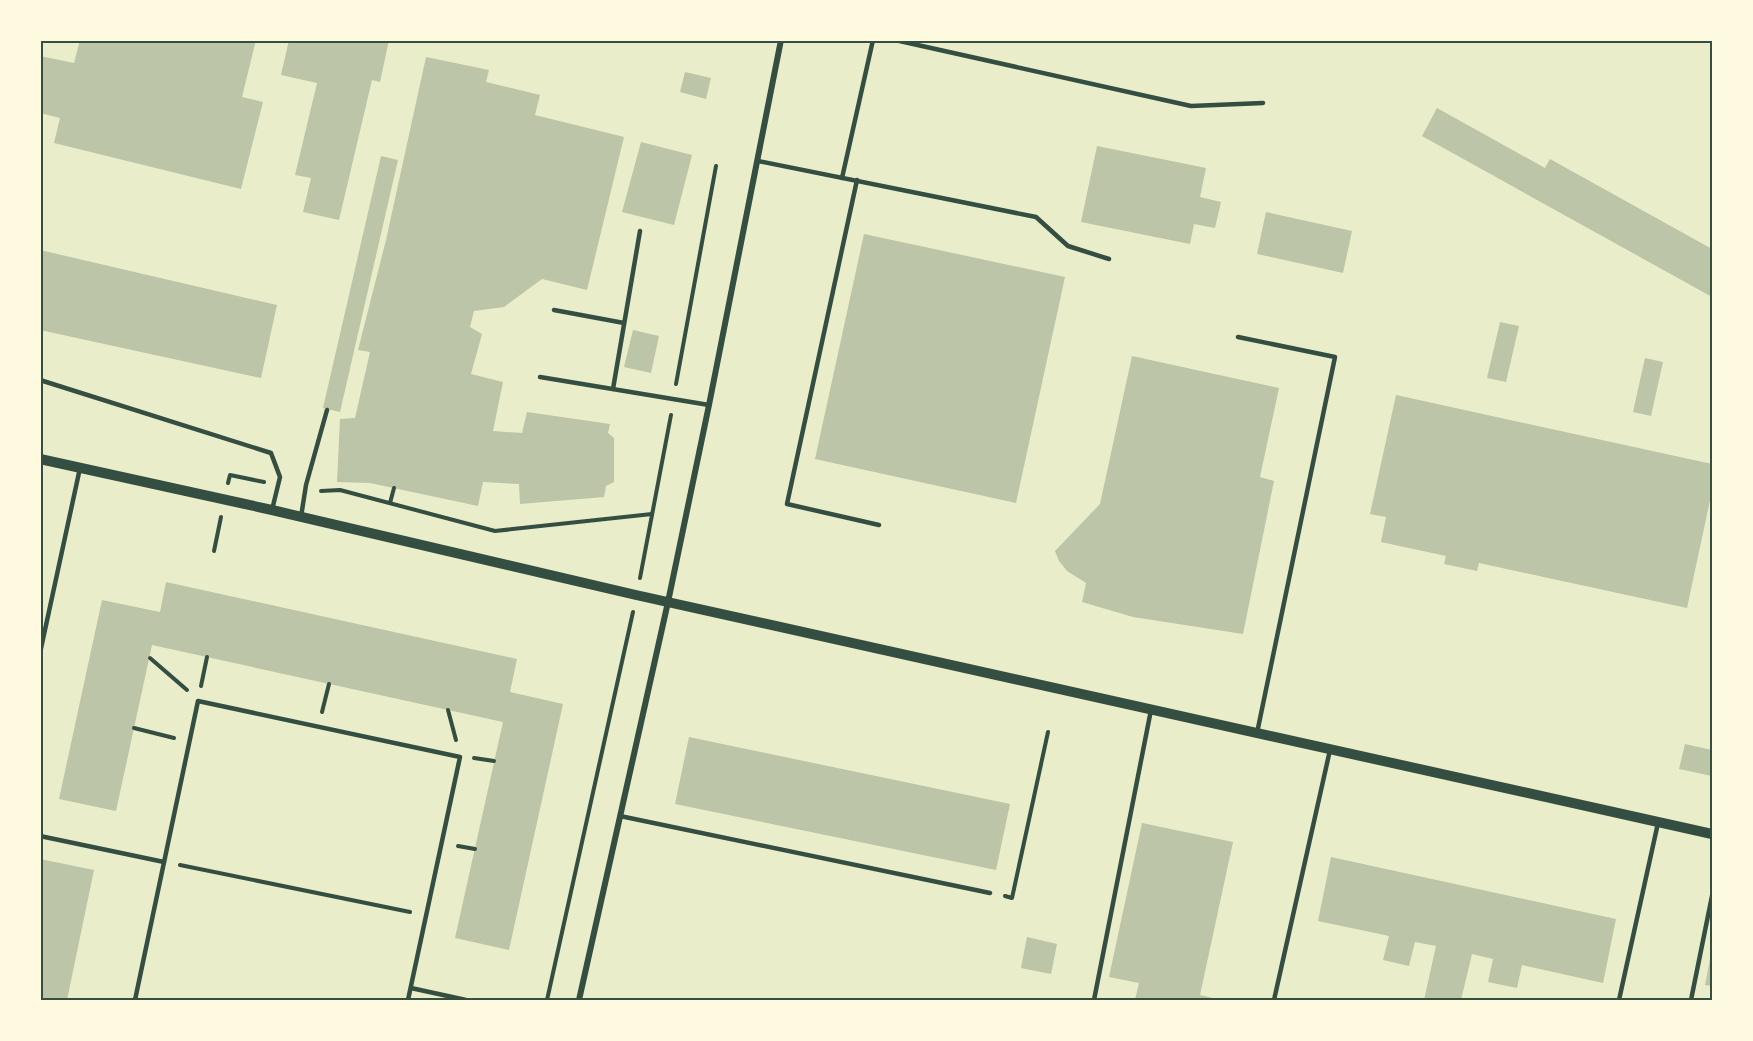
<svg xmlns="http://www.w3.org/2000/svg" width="1753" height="1041" font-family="Rubik,sans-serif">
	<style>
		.building { fill: #bcc5a7 }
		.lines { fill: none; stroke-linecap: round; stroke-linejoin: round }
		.path { stroke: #344e41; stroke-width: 4 }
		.service { stroke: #344e41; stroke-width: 4.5 }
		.minor { stroke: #344e41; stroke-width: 6 }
		.tertiary { stroke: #344e41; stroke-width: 10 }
		.neatline { fill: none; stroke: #344e41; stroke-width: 2 }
	</style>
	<rect width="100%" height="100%" fill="#e9edc9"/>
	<!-- building -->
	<g class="building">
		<polygon points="80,40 256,40 242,97 263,102 241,189 54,143 60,118 40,113 40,56 74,63"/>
		<polygon points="289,40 389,40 380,82 372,80 339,220 303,212 311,178 295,175 317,83 281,75"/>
		<polygon points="426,57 489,70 486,82 540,95 535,115 624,137 587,290 542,279 504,307 474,311 470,327 482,334 471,374 503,382 493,431 522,433 527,412 610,424 608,433 614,438 614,482 606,486 604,497 520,504 519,484 483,482 478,506 370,483 337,482 340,419 355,418 370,352 358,350 386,240"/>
		<polygon points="685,72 711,78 706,99 680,92"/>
		<polygon points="1437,108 1545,168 1550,159 1712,249 1712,297 1422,136"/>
		<polygon points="641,142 692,155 674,225 622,212"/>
		<polygon points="1097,146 1206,168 1200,197 1221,202 1215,228 1194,224 1190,244 1081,222"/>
		<polygon points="381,156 398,160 340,412 323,408"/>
		<polygon points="1266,212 1352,231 1343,273 1257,254"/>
		<polygon points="864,234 1065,277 1016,503 815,459"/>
		<polygon points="40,250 277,305 261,378 40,330"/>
		<polygon points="1500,322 1519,326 1506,382 1487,378"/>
		<polygon points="633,330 659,336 651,373 624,367"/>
		<polygon points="1132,356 1279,388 1260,477 1274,481 1243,634 1133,617 1082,602 1086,583 1067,571 1059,561 1055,551 1100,504"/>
		<polygon points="1645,358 1663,362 1651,416 1633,412"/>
		<polygon points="1396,395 1712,464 1712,491 1687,608 1479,563 1477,571 1444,564 1446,556 1381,542 1386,517 1370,514"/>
		<polygon points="166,582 517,659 510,692 563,704 509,950 455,938 503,722 152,645 116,811 59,799 102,600 160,612"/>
		<polygon points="689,737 1010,804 996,870 675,804"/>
		<polygon points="1685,744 1712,750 1712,776 1679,769"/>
		<polygon points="1142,823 1233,842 1200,995 1221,1000 1135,1000 1139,983 1109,977"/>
		<polygon points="1331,857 1616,919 1603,983 1522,965 1517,988 1488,982 1493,959 1472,954 1461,1000 1424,1000 1436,946 1415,942 1409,966 1383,960 1389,936 1318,921"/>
		<polygon points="40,859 94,870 67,1000 40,1000"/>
		<polygon points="1027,937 1057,944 1051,974 1021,968"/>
		<polygon points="1711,954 1712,954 1712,986 1705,985"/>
	</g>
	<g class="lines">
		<!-- path -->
		<g class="path">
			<polyline points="676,384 716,166"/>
			<polyline points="228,483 230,475 264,482"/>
			<polyline points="321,491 340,490 495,531 652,514"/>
			<polyline points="390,503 394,488"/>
			<polyline points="214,551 221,517"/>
			<polyline points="640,578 671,415"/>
			<polyline points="150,658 187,690"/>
			<polyline points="201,686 207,657"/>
			<polyline points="448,710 456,740"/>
			<polyline points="322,712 329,684"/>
			<polyline points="134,728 174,738"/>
			<polyline points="474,758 494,761"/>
			<polyline points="458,846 475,849"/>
			<polyline points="180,865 410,912"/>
			<polyline points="1005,896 1012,898 1048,732"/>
			<polyline points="547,1000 633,612"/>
		</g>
		<!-- service -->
		<g class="service">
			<polyline points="895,40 1191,106 1263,103"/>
			<polyline points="758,161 1036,217 1068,246 1109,259"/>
			<polyline points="842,178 873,40"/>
			<polyline points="857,180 787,504 879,525"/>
			<polyline points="554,310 624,323"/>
			<polyline points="1238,337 1335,357 1257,733"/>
			<polyline points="540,377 709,405"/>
			<polyline points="40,380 271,453 280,477 272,510"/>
			<polyline points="613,389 640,231"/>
			<polyline points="301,517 306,485 327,410"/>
			<polyline points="40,653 80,468"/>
			<polyline points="620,816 990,893"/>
			<polyline points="40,836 164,862"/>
			<polyline points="411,988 466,1000"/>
			<polyline points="135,1000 198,701 460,757 408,1000"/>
			<polyline points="1094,1000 1151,710"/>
			<polyline points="1274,1000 1330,750"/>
			<polyline points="1619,1000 1658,823"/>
			<polyline points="1691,1000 1712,896"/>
		</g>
		<!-- minor -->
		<polyline class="minor" points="579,1000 668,602 709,405 781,40"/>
		<!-- tertiary -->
		<polyline class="tertiary" points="40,459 272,510 636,595 1712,834"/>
	</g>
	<!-- border -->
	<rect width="1753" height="1041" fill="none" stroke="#fefae0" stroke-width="84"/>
	<rect x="42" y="42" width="1669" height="957" class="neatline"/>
</svg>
